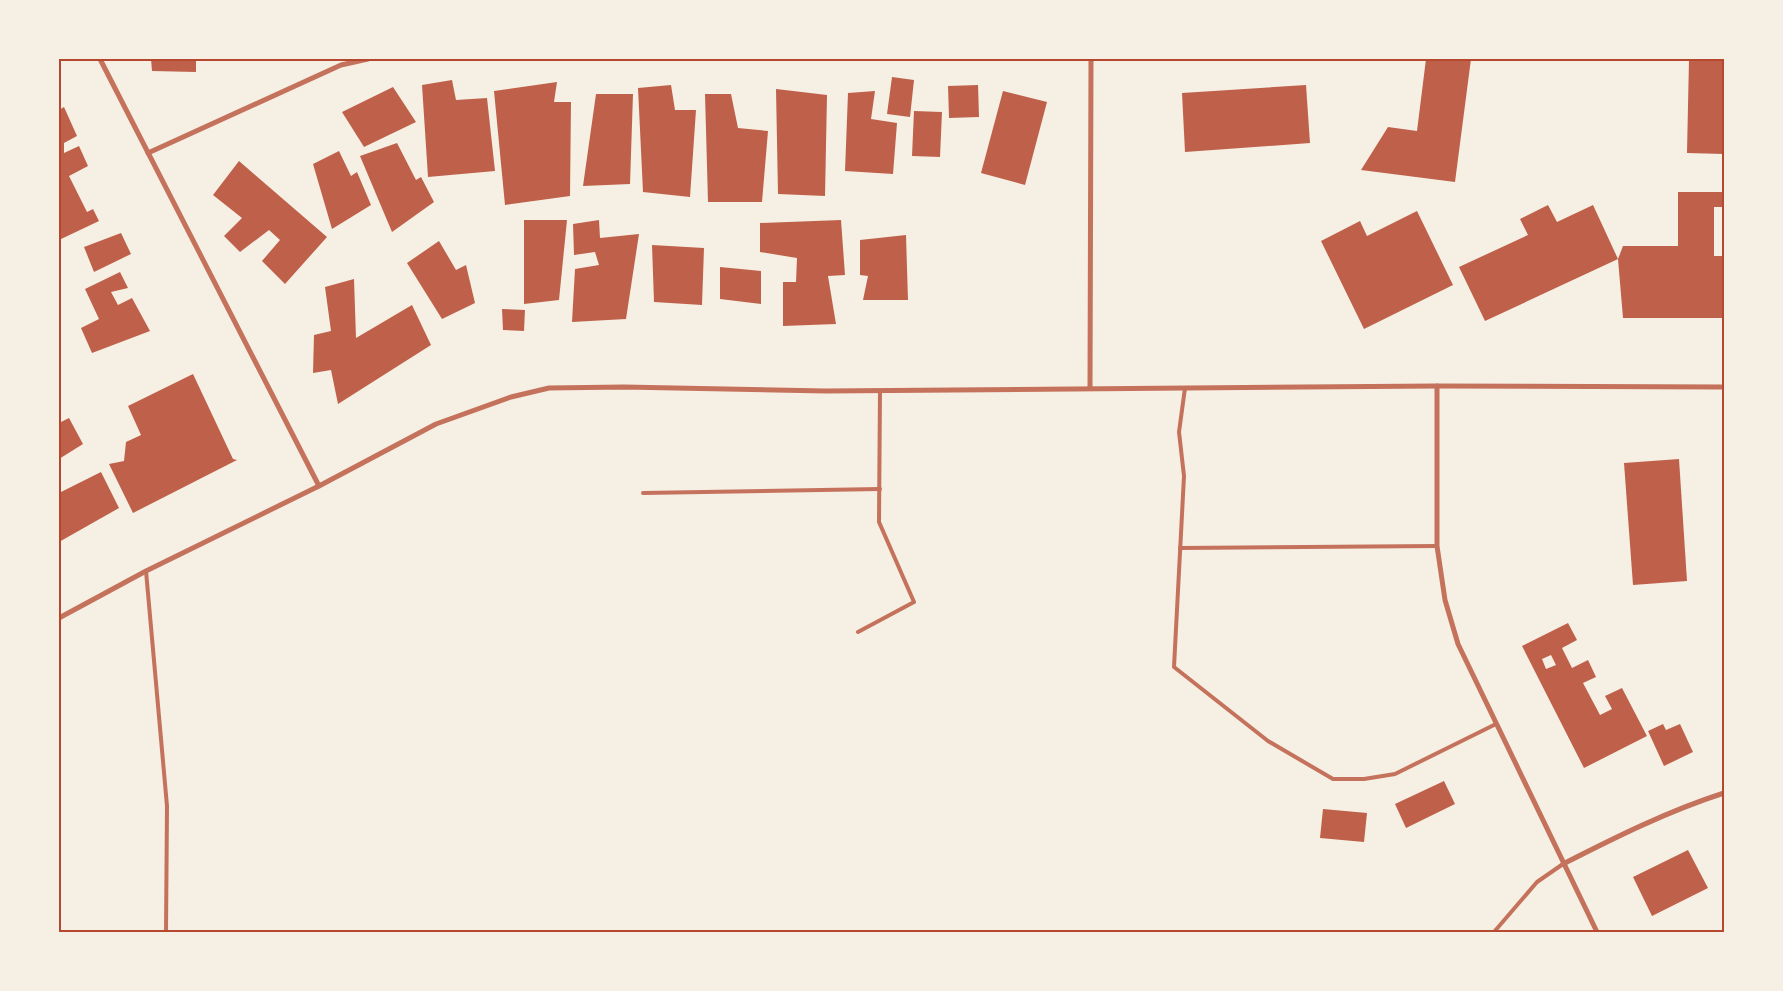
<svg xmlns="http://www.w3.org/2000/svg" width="1783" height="991" font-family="Jost,sans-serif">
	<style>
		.building { fill: #bf614a; fill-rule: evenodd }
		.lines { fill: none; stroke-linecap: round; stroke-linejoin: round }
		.service { stroke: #c5725c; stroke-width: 4 }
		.minor { stroke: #c5725c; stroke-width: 5 }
		.neatline { fill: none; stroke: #b5482f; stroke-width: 2 }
	</style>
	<rect width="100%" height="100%" fill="#f6efe4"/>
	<!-- building -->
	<g class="building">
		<polygon points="151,59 196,59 196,72 152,71"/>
		<polygon points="1426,59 1471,59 1455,182 1361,170 1388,127 1417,131"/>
		<polygon points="1689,59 1724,59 1724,154 1687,153"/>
		<polygon points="892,77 914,80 910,117 887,114"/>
		<polygon points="452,80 456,100 487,98 495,171 428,177 422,85"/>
		<polygon points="557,82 554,102 571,102 570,196 505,205 494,91"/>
		<polygon points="671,85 675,110 696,110 690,197 643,192 638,88"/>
		<polygon points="978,85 979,117 949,118 948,86"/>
		<polygon points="1306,85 1310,143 1185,152 1182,93"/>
		<polygon points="393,87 416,122 364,147 342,112"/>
		<polygon points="776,89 827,95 825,196 778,194"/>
		<polygon points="875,91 871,119 897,123 893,174 845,171 848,93"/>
		<polygon points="1003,91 1047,102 1025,185 981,173"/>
		<polygon points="596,94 633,94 630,184 583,186"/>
		<polygon points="705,94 731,94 738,128 768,131 762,202 708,202"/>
		<polygon points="64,107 77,136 64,143 64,153 79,146 88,166 69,176 87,212 93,209 99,221 59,240 59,110"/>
		<polygon points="914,111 942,112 940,157 912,156"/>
		<polygon points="397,143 416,180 421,177 434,202 392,232 360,156"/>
		<polygon points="339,151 351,176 357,172 371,205 332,229 313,164"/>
		<polygon points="239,161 327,237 285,284 262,261 280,240 269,230 240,252 224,236 242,218 213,195"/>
		<polygon points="1678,192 1724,192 1724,207 1714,207 1714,256 1724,256 1724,318 1623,318 1618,259 1623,246 1678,246"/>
		<polygon points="1548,205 1557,222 1593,205 1618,259 1485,321 1459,267 1528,235 1520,219"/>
		<polygon points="1417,211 1453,285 1364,329 1321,241 1360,221 1367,236"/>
		<polygon points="524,220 567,220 559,300 524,304"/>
		<polygon points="599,220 600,238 639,234 626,319 572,322 575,269 599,265 595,252 574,255 573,224"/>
		<polygon points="841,220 845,275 828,276 836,324 783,326 783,282 796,282 797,258 760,252 760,223"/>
		<polygon points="121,233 131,254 94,272 84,247"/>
		<polygon points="906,235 908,300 863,300 868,276 860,275 860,240"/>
		<polygon points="439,241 456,270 466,265 475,303 442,319 407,263"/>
		<polygon points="652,245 704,248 702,305 654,302"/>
		<polygon points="720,267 761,271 761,304 720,299"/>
		<polygon points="120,272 128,288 111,292 118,305 132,298 150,331 92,353 81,328 99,319 85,289"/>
		<polygon points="354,279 356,338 412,305 431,345 338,404 331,370 313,373 314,335 331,331 325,287"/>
		<polygon points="502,309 525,310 524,331 503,330"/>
		<polygon points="193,374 233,459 237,460 133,513 109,464 124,461 126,442 141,435 128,406"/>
		<polygon points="69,418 83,444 59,459 59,423"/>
		<polygon points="1679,459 1687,581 1633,585 1624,463"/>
		<polygon points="101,472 119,508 59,542 59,493"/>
		<path d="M 1568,623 L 1577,640 L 1562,648 L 1572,668 L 1588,660 L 1596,677 L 1583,683 L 1600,715 L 1612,709 L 1605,696 L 1622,688 L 1647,736 L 1584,768 L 1522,646 ZM 1551,655 L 1556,665 L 1546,669 L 1542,659 Z"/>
		<polygon points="1663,724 1666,730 1680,724 1693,752 1664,766 1648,731"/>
		<polygon points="1444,781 1455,804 1406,828 1395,804"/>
		<polygon points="1323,809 1367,813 1364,842 1320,838"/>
		<polygon points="1688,850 1708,888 1652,916 1633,877"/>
	</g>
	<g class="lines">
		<!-- service -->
		<g class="service">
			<polyline points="1185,388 1179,432 1184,476 1174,667 1268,741 1333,779 1364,779 1395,774 1496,724"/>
			<polyline points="643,493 880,489"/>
			<polyline points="1180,548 1437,546"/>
			<polyline points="146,571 167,806 166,932"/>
			<polyline points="858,632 914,602 879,522 880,391"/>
			<polyline points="1494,932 1537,882 1563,864"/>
		</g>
		<!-- minor -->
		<g class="minor">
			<polyline points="100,59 319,486"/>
			<polyline points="148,153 341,65 368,59"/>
			<polyline points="1437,386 1437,546 1445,600 1458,644 1597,932"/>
			<polyline points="1090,388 1091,59"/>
			<polyline points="59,618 146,571 319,486 436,424 511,397 549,388 624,387 826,391 1437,386 1724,387"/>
			<path d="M 1563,864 C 1616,837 1668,811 1724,793"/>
		</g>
	</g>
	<!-- border -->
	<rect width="1783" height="991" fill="none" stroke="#f6efe4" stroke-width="120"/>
	<rect x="60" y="60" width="1663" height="871" class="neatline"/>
</svg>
